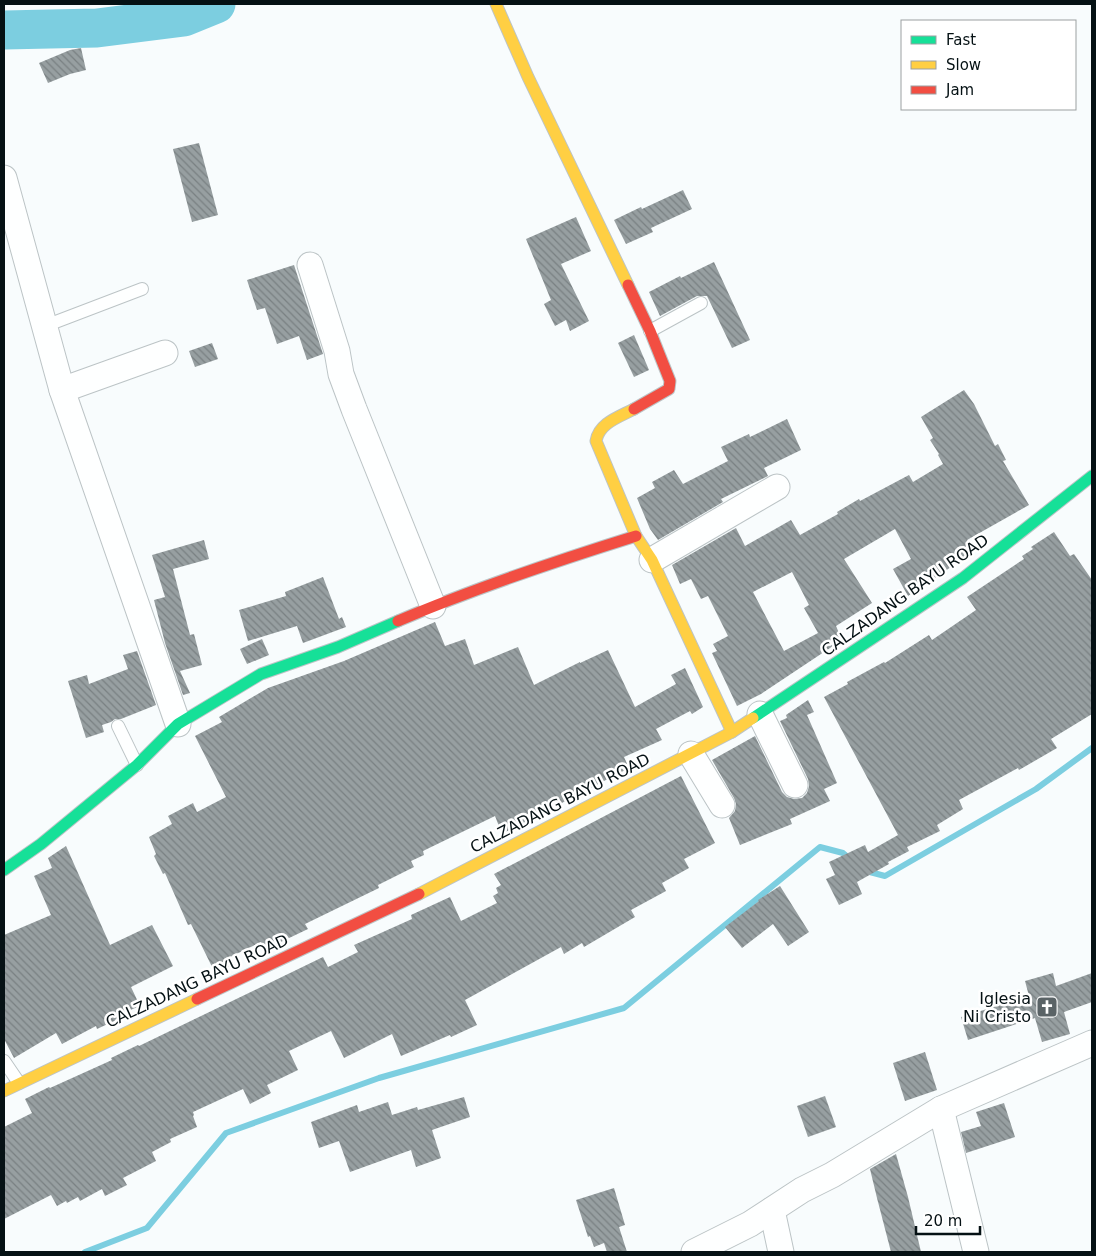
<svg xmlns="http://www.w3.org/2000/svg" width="1096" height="1256" font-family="'DejaVu Sans',sans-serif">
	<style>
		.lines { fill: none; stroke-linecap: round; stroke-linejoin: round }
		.stream { stroke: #7ccee0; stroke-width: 6 }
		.river { stroke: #7ccee0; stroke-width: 39 }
		.building { fill: url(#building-back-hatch); fill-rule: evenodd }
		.lane-casing { stroke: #bcc4c6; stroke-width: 14 }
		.street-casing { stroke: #bcc4c6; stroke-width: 27 }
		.fast-casing { stroke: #bcc4c6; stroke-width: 13 }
		.slow-casing { stroke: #bcc4c6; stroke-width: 13 }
		.jam-casing { stroke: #bcc4c6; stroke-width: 13 }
		.lane { stroke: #feffff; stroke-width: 12 }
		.street { stroke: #feffff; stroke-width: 25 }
		.fast { stroke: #16e098; stroke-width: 11 }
		.slow { stroke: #ffcf43; stroke-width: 11 }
		.jam { stroke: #f24e42; stroke-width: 11 }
		.labels { text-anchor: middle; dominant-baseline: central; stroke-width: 5; stroke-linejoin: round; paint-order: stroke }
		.street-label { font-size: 16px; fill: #051114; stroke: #fff }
		.poi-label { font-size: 16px; fill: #051114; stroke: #fff; text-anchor: end }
	</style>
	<defs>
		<pattern id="building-back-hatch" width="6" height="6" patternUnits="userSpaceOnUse" patternTransform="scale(1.25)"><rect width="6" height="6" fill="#979fa1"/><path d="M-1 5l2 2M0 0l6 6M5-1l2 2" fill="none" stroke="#798082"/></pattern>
	</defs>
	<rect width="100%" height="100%" fill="#f8fcfd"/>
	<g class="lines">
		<!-- stream -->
		<g class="stream">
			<polyline points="866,871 885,876 1036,789 1092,748"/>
			<polyline points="85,1252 147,1228 226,1133 379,1078 624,1008 820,847 843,853 850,859"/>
		</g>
		<!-- river -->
		<polyline class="river" points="4,30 97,28 184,17 216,4"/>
	</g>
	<!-- building -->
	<g class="building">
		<polygon points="81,48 86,70 70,74 48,83 39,63 70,50"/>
		<polygon points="199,143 218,215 192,222 173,149"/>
		<polygon points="683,190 692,209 651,228 653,232 626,244 614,220 641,207 642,209"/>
		<polygon points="576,217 591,251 561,264 589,321 570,331 566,320 555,326 544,304 551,300 526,239"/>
		<polygon points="714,262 750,340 732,348 707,296 697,296 660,316 649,292 680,276 681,278"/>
		<polygon points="294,265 323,354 307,360 299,336 277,344 265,308 257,310 247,280"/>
		<polygon points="634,335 649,370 634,377 618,343"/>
		<polygon points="212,343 218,359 195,367 189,351"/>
		<path d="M 964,390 L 974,404 L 995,446 L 998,444 L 1006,460 L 1003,461 L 1029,505 L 967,540 L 973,550 L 954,565 L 908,596 L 893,569 L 911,559 L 895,529 L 844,559 L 872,603 L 836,626 L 842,640 L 761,694 L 737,706 L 712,653 L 717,651 L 713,644 L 728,636 L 708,596 L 701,599 L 691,579 L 680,584 L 672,565 L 736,528 L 745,546 L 791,520 L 800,535 L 838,514 L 837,512 L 859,499 L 860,501 L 909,475 L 913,482 L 943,464 L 938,455 L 939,454 L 930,440 L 933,438 L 921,417 ZM 792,572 L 809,605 L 804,608 L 818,633 L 784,651 L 753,592 Z"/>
		<polygon points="787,419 801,450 764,468 768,476 721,499 723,502 658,540 650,529 637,498 655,488 652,482 674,470 683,484 728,461 721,447 749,434 750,437"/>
		<polygon points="1054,532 1070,556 1074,554 1092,580 1092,714 1051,739 1057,748 1019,770 1018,768 959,800 963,809 937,825 940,831 907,847 909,851 888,862 889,864 857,882 862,894 839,905 826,879 835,875 829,862 865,845 868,852 898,835 824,697 848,684 847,682 884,662 885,663 929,635 932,640 976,610 967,597 1024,559 1022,556 1033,549 1031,547"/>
		<polygon points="204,540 209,559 173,569 190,635 194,634 202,665 180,671 190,693 183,695 165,643 154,600 165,597 152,555"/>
		<polygon points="323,577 339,619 342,617 346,627 303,643 297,626 248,641 239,610 286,596 285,592"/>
		<polygon points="435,622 445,646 465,639 474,665 518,647 534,685 580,662 580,663 608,650 635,707 676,684 671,675 685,668 703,707 692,714 690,711 656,729 662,740 624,757 629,768 502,834 495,816 423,851 424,855 411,861 414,867 378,885 379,888 305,924 308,929 264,950 261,942 230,957 234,965 215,973 191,924 188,925 165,873 163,874 154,856 156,854 149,837 172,824 168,816 193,803 197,812 226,797 195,736 222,722 219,717 268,688 344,661"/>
		<polygon points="262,639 269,655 247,664 240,649"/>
		<polygon points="137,651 156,705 121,719 115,719 111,722 102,725 104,732 86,738 68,681 87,675 89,684 128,669 123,655"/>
		<polygon points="808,700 814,712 807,715 837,783 824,789 830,801 790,819 792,824 740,845 729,818 735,811 736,804 734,798 712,760 755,736 782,792 787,797 794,799 802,798 807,793 809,786 808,779 780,721 787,718 786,715"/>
		<polygon points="681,776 715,843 684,859 689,868 662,883 666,891 631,910 635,917 584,947 582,943 564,954 561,947 465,1000 477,1025 451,1037 450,1035 401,1056 392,1034 344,1058 331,1031 289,1051 298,1070 267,1085 271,1093 250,1104 243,1089 193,1112 194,1115 193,1116 197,1127 170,1139 171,1142 152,1152 156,1161 123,1178 127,1185 105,1196 102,1189 80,1201 78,1197 67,1203 66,1201 57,1206 51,1195 4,1219 4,1127 32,1113 25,1099 49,1087 50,1088 112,1060 111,1058 138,1045 139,1046 323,957 328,967 358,952 354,945 412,919 411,915 450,897 461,921 497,903 493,896 498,893 496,888 501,885 494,874"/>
		<polygon points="66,846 110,945 152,925 173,966 131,987 140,1006 123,1013 125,1016 97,1029 96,1026 62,1044 56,1033 14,1058 4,1039 4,935 51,915 34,876 52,868 48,858"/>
		<polygon points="780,886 809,932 788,946 773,924 742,948 725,927 759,901 758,900"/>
		<polygon points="1053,973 1056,986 1092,973 1092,1002 1064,1012 1070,1034 1042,1042 1035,1018 968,1040 961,1017 1029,996 1025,981"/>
		<polygon points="925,1052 937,1090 905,1101 893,1063"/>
		<polygon points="825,1096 836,1127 808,1137 797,1106"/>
		<polygon points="464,1097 470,1117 432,1130 441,1158 416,1167 411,1150 350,1172 339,1141 319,1148 311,1122 357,1105 359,1112 388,1102 392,1115 417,1107 418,1110"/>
		<polygon points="1004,1103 1015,1137 966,1153 961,1132 981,1126 976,1112"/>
		<polygon points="896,1154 908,1197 921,1252 891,1252 877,1198 870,1169"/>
		<polygon points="614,1188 625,1225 619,1227 627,1252 607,1252 604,1243 594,1247 590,1236 588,1237 576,1200"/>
	</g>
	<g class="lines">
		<!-- lane casing -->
		<g class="lane-casing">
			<g id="lane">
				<polyline points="45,326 142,289"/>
				<polyline points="650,331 701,303"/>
				<polyline points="118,726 137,765"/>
				<polyline points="4,1061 19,1083"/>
			</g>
		</g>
		<!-- street casing -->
		<g class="street-casing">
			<g id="street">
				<polyline points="4,178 62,390 178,724"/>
				<polyline points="310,265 337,351 341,374 354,409 433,606"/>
				<polyline points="62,390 165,353"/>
				<polyline points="652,560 777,487"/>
				<polyline points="760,714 795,785"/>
				<polyline points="691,754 722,805"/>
				<polyline points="941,1109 976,1252"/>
				<polyline points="772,1210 781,1252"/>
				<polyline points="694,1252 750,1224 802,1190 832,1175 941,1109 1092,1043"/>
			</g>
		</g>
		<!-- fast casing -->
		<g class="fast-casing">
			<g id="fast">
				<polyline points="753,718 963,578 1092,476"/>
				<polyline points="4,870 41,844 137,765 178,724 261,674 338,647 398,621"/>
			</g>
		</g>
		<!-- slow casing -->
		<g class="slow-casing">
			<g id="slow">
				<polyline points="496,4 528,77 628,285"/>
				<path d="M 634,409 C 619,417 599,423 596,441 L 636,536 L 652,560 L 732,732"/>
				<polyline points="419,894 732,732 753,718"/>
				<polyline points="4,1091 197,999"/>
			</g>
		</g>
		<!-- jam casing -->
		<g class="jam-casing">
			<g id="jam">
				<polyline points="628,285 650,331 670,381 669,389 634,409"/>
				<path d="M 398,621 C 475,588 556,561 636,536"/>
				<polyline points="197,999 419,894"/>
			</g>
		</g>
		<!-- lane -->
		<use href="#lane" class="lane"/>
		<!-- street -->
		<use href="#street" class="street"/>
		<!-- fast -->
		<use href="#fast" class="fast"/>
		<!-- slow -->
		<use href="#slow" class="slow"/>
		<!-- jam -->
		<use href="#jam" class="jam"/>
	</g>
	<!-- icons -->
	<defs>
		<g id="church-square" transform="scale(1.125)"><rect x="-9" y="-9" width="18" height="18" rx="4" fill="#5a6366" stroke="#fff"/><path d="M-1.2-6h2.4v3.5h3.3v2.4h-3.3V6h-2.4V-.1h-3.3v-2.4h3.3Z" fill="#fff"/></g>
	</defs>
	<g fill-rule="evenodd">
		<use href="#church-square" x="1047" y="1007"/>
	</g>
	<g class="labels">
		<!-- street labels -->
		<g class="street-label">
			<text transform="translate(905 595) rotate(-35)">CALZADANG BAYU ROAD</text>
			<text transform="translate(560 803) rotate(-27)">CALZADANG BAYU ROAD</text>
			<text transform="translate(197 981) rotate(-25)">CALZADANG BAYU ROAD</text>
		</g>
		<!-- poi labels -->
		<g class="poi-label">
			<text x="1031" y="998">Iglesia<tspan x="1031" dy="18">Ni Cristo</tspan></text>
		</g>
	</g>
	<!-- border -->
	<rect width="1096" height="1256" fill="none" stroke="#051114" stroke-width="10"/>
	<!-- legend -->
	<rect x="901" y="20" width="175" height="90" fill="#ffffff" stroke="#9ba0a1"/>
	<rect x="911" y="36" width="25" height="8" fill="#16e098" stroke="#9ba0a1"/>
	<text x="946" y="45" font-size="15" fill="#051114">Fast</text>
	<rect x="911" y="61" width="25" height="8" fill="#ffcf43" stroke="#9ba0a1"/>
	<text x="946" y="70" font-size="15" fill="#051114">Slow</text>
	<rect x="911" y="86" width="25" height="8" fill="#f24e42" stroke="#9ba0a1"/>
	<text x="946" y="95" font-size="15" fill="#051114">Jam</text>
	<!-- scale -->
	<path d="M916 1226v8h64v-8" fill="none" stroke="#051114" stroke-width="2.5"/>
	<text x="924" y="1226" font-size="15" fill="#051114" stroke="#ffffff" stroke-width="4" paint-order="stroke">20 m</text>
</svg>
